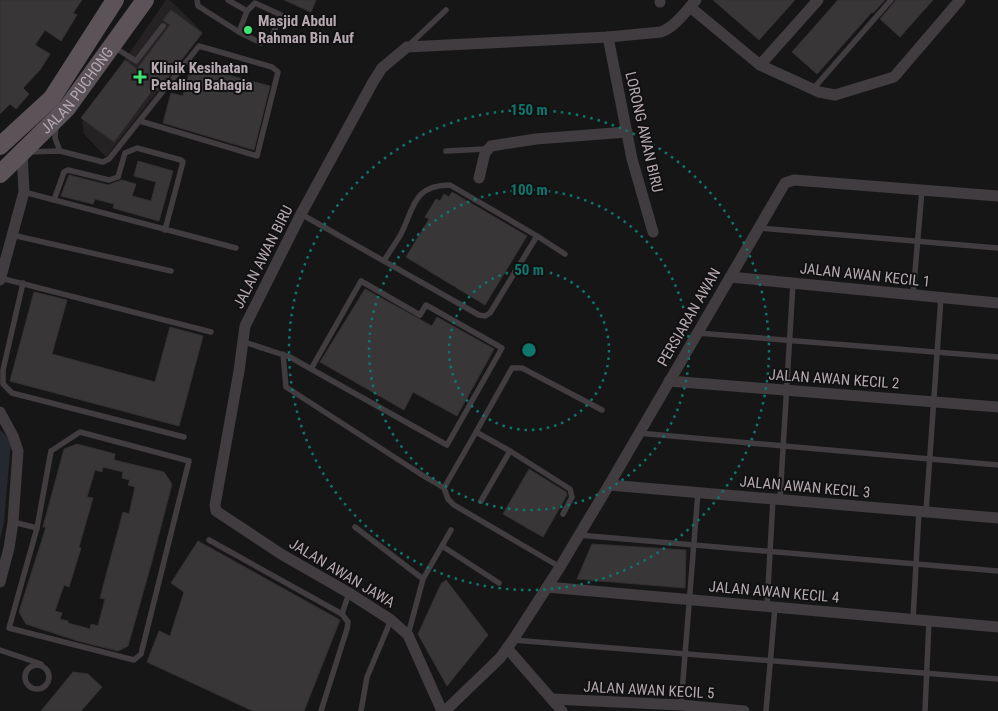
<svg xmlns="http://www.w3.org/2000/svg" width="998" height="711" font-family="'Roboto Condensed',sans-serif">
	<style>
		.built { fill: #242223 }
		.green { fill: #26282f }
		.building { fill: #393638; stroke: #333031; fill-rule: evenodd }
		.lines { fill: none; stroke-linecap: round; stroke-linejoin: round }
		.service { stroke: #413c3f; stroke-width: 5.5 }
		.minor { stroke: #413c3f; stroke-width: 11 }
		.primary { stroke: #5b5358; stroke-width: 18 }
		.ring { fill: none; stroke: #0f766e; stroke-width: 2.5; stroke-dasharray: 2.5 5 }
		.poi-dot { fill: #41e472; stroke: #121111; stroke-width: 2 }
		.labels { text-anchor: middle; dominant-baseline: central; stroke-width: 4; stroke-linejoin: round; paint-order: stroke }
		.poi-label { font-size: 15px; font-weight: bold; fill: #b6a9b2; stroke: #121111; text-anchor: start }
		.street-label { font-size: 15px; fill: #b6a9b2; stroke: #121111 }
		.centre { fill: #0f766e; stroke: #121111; stroke-width: 2.5 }
		.ring-label { font-size: 15px; text-anchor: middle; font-weight: bold; fill: #0f766e; stroke: #121111; stroke-width: 4; stroke-linejoin: round; paint-order: stroke }
	</style>
	<rect width="100%" height="100%" fill="#171616"/>
	<!-- built -->
	<polygon class="built" points="166,0 170,0 203,33 106,157 84,134 82,122"/>
	<!-- green -->
	<polygon class="green" points="0,430 11,441 4,522 0,540"/>
	<!-- building -->
	<g class="building">
		<polygon points="0,0 82,0 73,13 77,15 61,41 45,30 35,45 50,54 40,70 23,88 29,94 16,109 10,104 0,114"/>
		<polygon points="284,0 316,0 311,12"/>
		<polygon points="713,0 795,0 759,40"/>
		<polygon points="838,0 885,0 873,13 872,12 817,74 792,52"/>
		<polygon points="896,0 933,0 900,37 880,19"/>
		<polygon points="171,10 202,33 158,91 154,88 114,142 81,118 125,60 137,69 170,25 163,20"/>
		<polygon points="201,68 270,86 254,150 163,123 171,93 183,96 190,70 199,73"/>
		<polygon points="138,161 173,171 159,221 113,208 114,204 95,199 93,204 61,196 69,175 108,185 122,180 136,184 132,196 151,201 156,182 134,176"/>
		<polygon points="452,192 527,236 485,305 406,257 429,219 425,217 436,199 440,201 444,194 449,197"/>
		<polygon points="365,289 432,326 437,317 494,349 457,416 413,392 404,410 320,362"/>
		<polygon points="34,292 67,300 52,354 155,382 170,327 203,336 179,426 10,381"/>
		<path d="M 77,444 L 115,454 L 114,460 L 164,472 L 172,484 L 152,561 L 128,646 L 118,651 L 78,641 L 26,624 L 19,612 L 46,527 L 43,527 L 64,449 ZM 103,467 L 123,472 L 122,478 L 130,480 L 128,485 L 135,487 L 129,514 L 123,512 L 100,598 L 105,599 L 98,626 L 91,624 L 90,629 L 68,623 L 68,621 L 60,619 L 62,613 L 55,611 L 64,585 L 69,587 L 81,548 L 79,547 L 93,498 L 87,497 L 95,470 L 102,472 Z"/>
		<polygon points="529,469 566,492 567,495 543,537 503,514"/>
		<polygon points="198,541 340,620 304,711 253,711 147,662 159,631 170,636 184,592 171,583"/>
		<polygon points="592,544 686,550 685,588 577,579"/>
		<polygon points="446,580 488,635 447,686 418,634 441,584"/>
		<polygon points="73,672 88,674 102,687 81,711 41,711"/>
	</g>
	<g class="lines">
		<!-- service -->
		<g class="service">
			<polyline points="197,0 198,6 239,32 261,43 272,36 281,15 255,3 247,11 228,0"/>
			<polyline points="239,32 247,11"/>
			<polyline points="408,46 446,10"/>
			<polyline points="114,47 136,61 163,26"/>
			<polyline points="813,89 891,0"/>
			<polyline points="56,125 55,138 60,151"/>
			<polyline points="446,151 486,149"/>
			<polyline points="27,152 60,151 103,162 109,159 199,46 272,67 278,72 257,156 140,121"/>
			<polyline points="24,192 236,248"/>
			<polyline points="54,200 64,172 68,170 109,180 118,177 125,153 137,148 181,160 183,162 165,230"/>
			<path d="M 301,214 L 479,315 L 485,316 L 490,313 L 537,236 L 450,185 C 413,185 414,208 401,234 C 396,243 389,252 384,261"/>
			<polyline points="759,228 998,248"/>
			<polyline points="12,235 171,271"/>
			<polyline points="537,236 565,254"/>
			<polyline points="0,278 211,332"/>
			<polyline points="23,283 3,370 3,384 12,393 184,437"/>
			<polyline points="913,295 922,190"/>
			<polyline points="697,333 998,357"/>
			<polyline points="244,342 290,357 311,369 447,445 502,348 426,305 420,315 361,281 311,369"/>
			<polyline points="283,354 286,387 422,475 444,488 448,499 454,505 560,567"/>
			<polygon points="80,432 189,461 141,654 134,660 9,628 37,528 51,451"/>
			<polyline points="476,432 512,368 522,368 602,410"/>
			<polyline points="638,433 998,465"/>
			<polyline points="444,488 476,432 510,451 570,489 572,497 563,514"/>
			<polyline points="780,499 793,283"/>
			<polyline points="481,501 510,451"/>
			<polyline points="926,512 941,297"/>
			<polyline points="13,522 37,528"/>
			<polyline points="355,527 423,579"/>
			<polyline points="578,535 998,571"/>
			<polyline points="209,540 342,614"/>
			<polyline points="442,546 499,583"/>
			<polyline points="767,606 773,499"/>
			<polyline points="913,619 919,511"/>
			<polyline points="408,635 423,579 451,530"/>
			<polyline points="513,640 998,679"/>
			<polyline points="0,650 41,664"/>
			<circle cx="37" cy="677" r="12"/>
			<polyline points="681,705 698,492"/>
			<polyline points="321,711 347,629 348,622 342,614 349,593"/>
			<polyline points="361,711 367,677 391,620"/>
			<polyline points="766,711 775,607"/>
			<polyline points="925,711 929,621"/>
		</g>
		<!-- minor -->
		<g class="minor">
			<polyline points="660,2 660,0"/>
			<polyline points="690,7 760,65 819,92 835,95 894,77 960,0"/>
			<polyline points="608,37 632,159 653,232"/>
			<polyline points="760,65 818,0"/>
			<polyline points="479,178 485,153 491,146 536,139 627,132"/>
			<polyline points="730,277 998,303"/>
			<polyline points="0,280 24,192 22,152"/>
			<polyline points="669,381 998,407"/>
			<polyline points="0,412 13,436 18,451 13,522 9,548 0,582"/>
			<polyline points="609,485 998,518"/>
			<polyline points="547,587 998,627"/>
			<polyline points="507,648 562,711"/>
			<polyline points="552,699 681,705 744,711"/>
			<path d="M 442,711 L 408,635 L 391,620 L 349,593 L 281,554 L 216,511 L 215,505 L 239,371 L 245,326 L 301,214 L 373,82 L 382,68 L 407,47 L 608,37 L 661,32 C 675,27 686,11 696,0"/>
			<polyline points="445,711 500,658 513,640 560,567 609,485 785,183 794,180 998,196"/>
		</g>
		<!-- primary -->
		<g class="primary">
			<polyline points="0,146 52,98 115,0"/>
			<path id="s1" d="M 0,174 L 67,108 L 145,0"/>
		</g>
	</g>
	<!-- distance rings -->
	<g class="ring">
		<circle cx="529" cy="350" r="80"/>
		<circle cx="529" cy="350" r="160"/>
		<circle cx="529" cy="350" r="240"/>
	</g>
	<!-- markers -->
	<g class="poi-dot">
		<circle cx="248" cy="30" r="5"/>
		<path d="M137.5 69.5h5v5h5v5h-5v5h-5v-5h-5v-5h5z"/>
	</g>
	<g class="labels">
		<!-- poi labels -->
		<g class="poi-label">
			<text x="258" y="21">Masjid Abdul<tspan x="258" dy="17">Rahman Bin Auf</tspan></text>
			<text x="151" y="68">Klinik Kesihatan<tspan x="151" dy="17">Petaling Bahagia</tspan></text>
		</g>
		<!-- street labels -->
		<g class="street-label">
			<text stroke="none"><textPath href="#s1" startOffset="114">JALAN PUCHONG</textPath></text>
			<text transform="translate(644 132) rotate(77)">LORONG AWAN BIRU</text>
			<text transform="translate(263 257) rotate(-63)">JALAN AWAN BIRU</text>
			<text transform="translate(865 275) rotate(6)">JALAN AWAN KECIL 1</text>
			<text transform="translate(689 317) rotate(-60)">PERSIARAN AWAN</text>
			<text transform="translate(834 379) rotate(4)">JALAN AWAN KECIL 2</text>
			<text transform="translate(805 487) rotate(5)">JALAN AWAN KECIL 3</text>
			<text transform="translate(342 573) rotate(31)">JALAN AWAN JAWA</text>
			<text transform="translate(774 592) rotate(5)">JALAN AWAN KECIL 4</text>
			<text transform="translate(649 690) rotate(3)">JALAN AWAN KECIL 5</text>
		</g>
	</g>
	<circle cx="529" cy="350" r="8" class="centre"/>
	<g class="ring-label">
		<text x="529" y="115">150 m</text>
		<text x="529" y="195">100 m</text>
		<text x="529" y="275">50 m</text>
	</g>
</svg>
